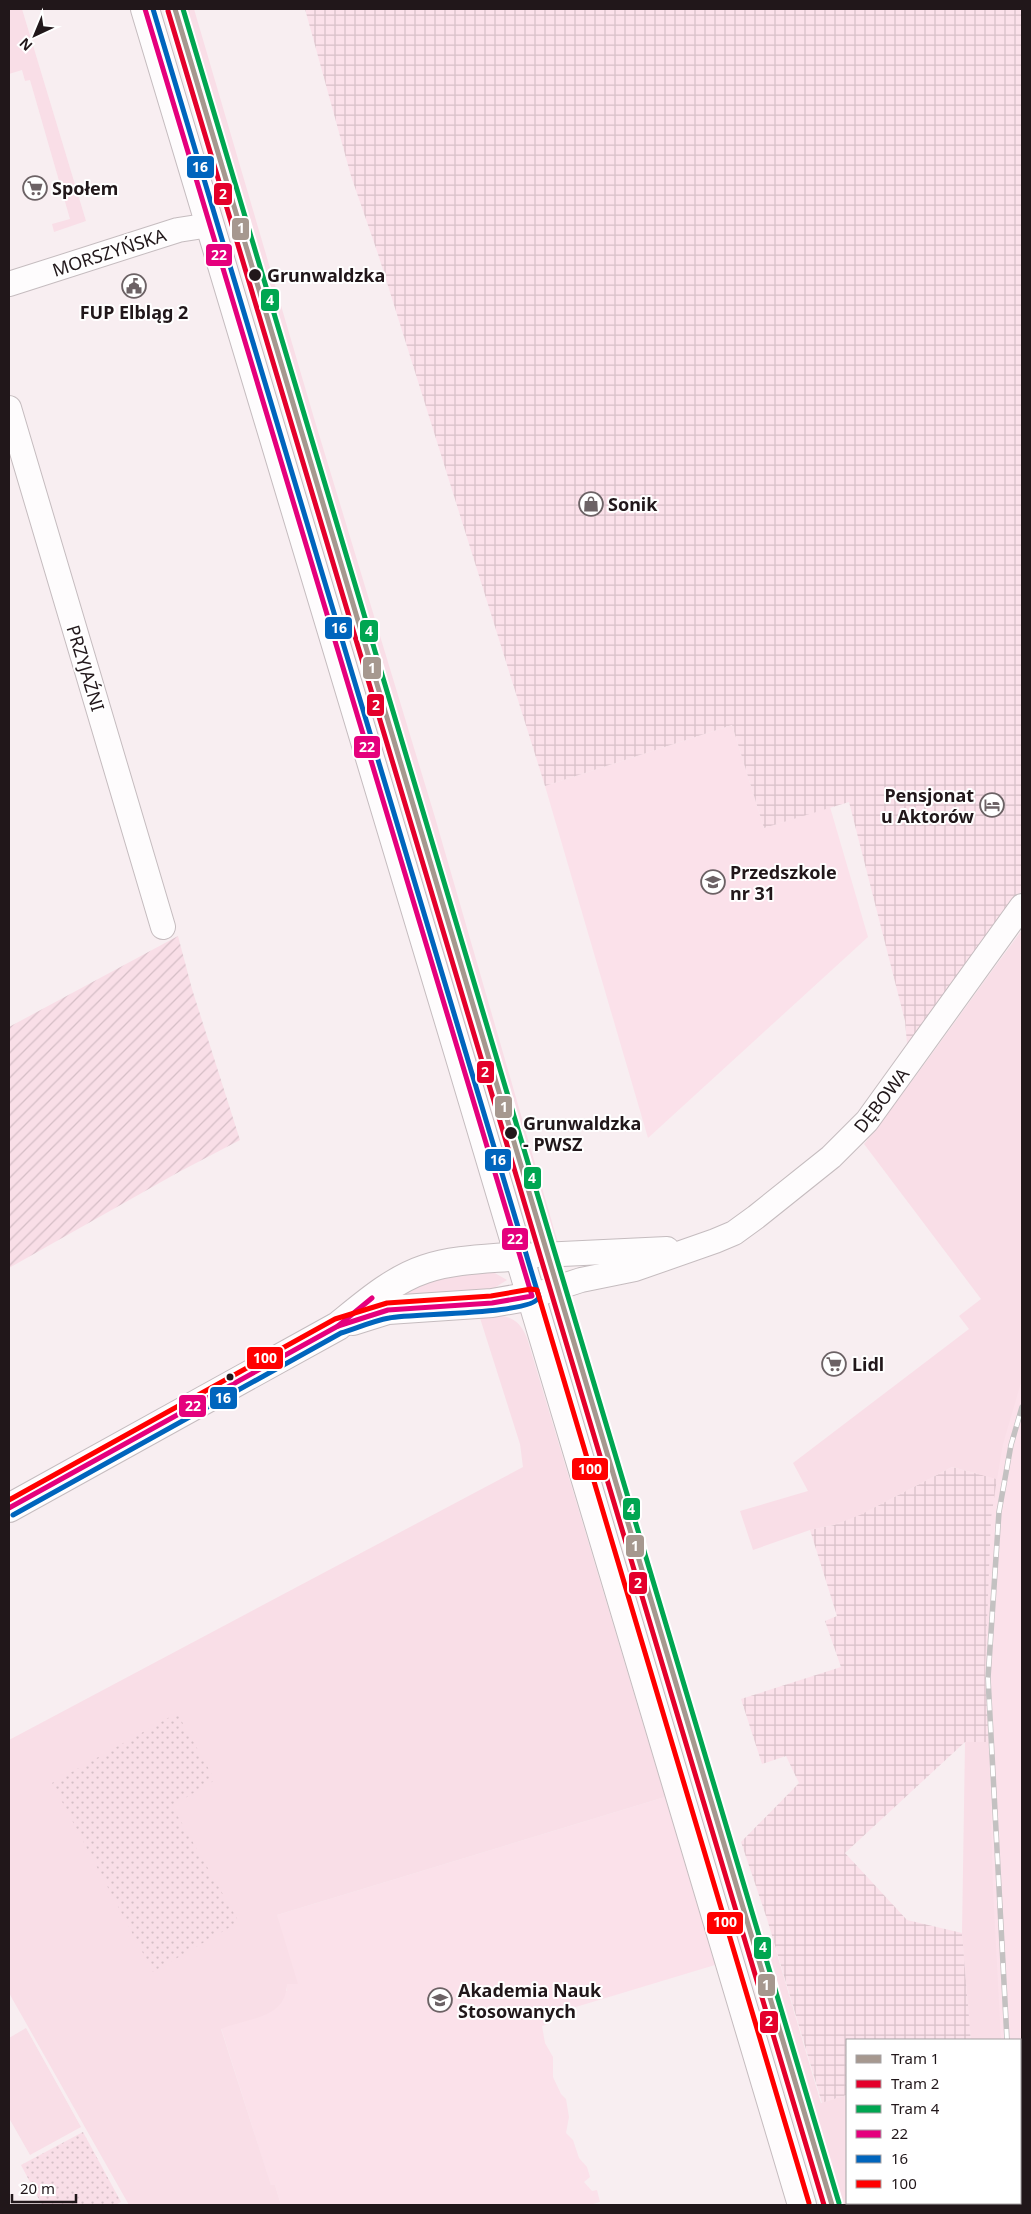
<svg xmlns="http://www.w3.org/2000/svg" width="1031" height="2214" font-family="'Noto Sans',sans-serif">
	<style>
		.built { fill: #fbe1ea }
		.industrial { fill: url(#industrial-grid) }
		.grass { fill: #f9dee7 }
		.park { fill: url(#park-dots) }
		.garden { fill: url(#garden-furrows) }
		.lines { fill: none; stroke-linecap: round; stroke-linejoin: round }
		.street-casing { stroke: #c5bcbf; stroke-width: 26 }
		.secondary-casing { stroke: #c5bcbf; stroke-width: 30 }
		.street { stroke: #fefcfd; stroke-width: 24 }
		.secondary { stroke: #fefcfd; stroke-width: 28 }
		.rail-casing { stroke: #c3c1c1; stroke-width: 5.5 }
		.rail { stroke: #fff; stroke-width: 4; stroke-dasharray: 11; stroke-linecap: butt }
		.bus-1-casing { stroke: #fff; stroke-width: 9 }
		.bus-2-casing { stroke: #fff; stroke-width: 9 }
		.bus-3-casing { stroke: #fff; stroke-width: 9 }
		.bus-1 { stroke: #e5007d; stroke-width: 5 }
		.bus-2 { stroke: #0065bd; stroke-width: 5 }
		.bus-3 { stroke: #f00; stroke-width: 5 }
		.tram-1-casing { stroke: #fff; stroke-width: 9 }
		.tram-2-casing { stroke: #fff; stroke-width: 9 }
		.tram-3-casing { stroke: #fff; stroke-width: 9 }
		.tram-1 { stroke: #a6988f; stroke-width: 5 }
		.tram-2 { stroke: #e4002b; stroke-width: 5 }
		.tram-3 { stroke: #00a651; stroke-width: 5 }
		.stop-dot { fill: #21171a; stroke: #fff; stroke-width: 2 }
		.labels { text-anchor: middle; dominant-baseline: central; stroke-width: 4; stroke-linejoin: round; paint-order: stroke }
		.poi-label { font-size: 18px; font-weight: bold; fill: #21171a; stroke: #fff; text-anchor: start }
		.street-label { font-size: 18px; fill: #21171a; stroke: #fff }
		.stop-label { font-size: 18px; font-weight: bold; fill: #21171a; stroke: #fff; text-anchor: start }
		.line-badge { stroke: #fff; stroke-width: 2 }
		.badge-label { font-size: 14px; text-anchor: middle; font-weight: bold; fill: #fff }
	</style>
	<defs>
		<pattern id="industrial-grid" width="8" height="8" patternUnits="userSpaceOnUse" patternTransform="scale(1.25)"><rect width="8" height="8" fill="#fbe1ea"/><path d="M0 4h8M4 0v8" fill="none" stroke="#d7c0c8"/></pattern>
		<pattern id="park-dots" width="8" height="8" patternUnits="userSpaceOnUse" patternTransform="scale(1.25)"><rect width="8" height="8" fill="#f9dee7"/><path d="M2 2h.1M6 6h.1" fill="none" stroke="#d5bec6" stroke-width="1.8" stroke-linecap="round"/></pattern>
		<pattern id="garden-furrows" width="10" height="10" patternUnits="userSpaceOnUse" patternTransform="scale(1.25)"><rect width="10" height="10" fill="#f9dee7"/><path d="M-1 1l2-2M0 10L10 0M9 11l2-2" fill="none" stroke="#d5bec6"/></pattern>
	</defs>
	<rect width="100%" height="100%" fill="#f8eef1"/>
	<!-- built -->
	<g class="built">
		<polygon points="732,725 764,828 830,807 868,937 648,1138 545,786"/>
		<polygon points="1022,1238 1022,2205 954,2205 954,2203 1020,2203 1020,2040 971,2040 962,1933 980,1732 954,1604"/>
		<polygon points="665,1797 715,1965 546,2016 548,2024 542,2026 545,2043 553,2057 553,2077 561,2094 566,2099 569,2117 566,2133 573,2140 579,2158 587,2167 590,2177 584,2182 592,2191 597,2190 600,2202 589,2205 281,2205 275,2185 271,2186 221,2028 270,2012 287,1990 277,1915"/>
	</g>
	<!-- industrial -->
	<g class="industrial">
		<polygon points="305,9 1022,9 1022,890 908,1054 905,1021 849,802 764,828 732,725 545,786 378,254 351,176"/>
		<polygon points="952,1467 997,1479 991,1518 985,1676 989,1742 965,1742 845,1853 907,1920 962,1933 971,2040 847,2040 847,2095 822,2103 767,1919 741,1842 799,1783 786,1756 762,1764 741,1699 841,1667 825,1621 837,1616 810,1530 834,1525 869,1510"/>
	</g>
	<!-- grass -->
	<g class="grass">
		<polygon points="9,9 22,9 86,221 54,232 52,224 70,219 30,80 25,81 22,70 9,74"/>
		<path d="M 163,9 L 194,9 L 314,418 L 434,814 L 558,1243 C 523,1235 523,1216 512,1186 L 522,1183 L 490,1074 L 480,1076 L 254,307 L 252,301 L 258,299 L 238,233 L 233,234 Z"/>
		<path d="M 1022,930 L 1022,1379 L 1003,1444 L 997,1479 L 952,1467 L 860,1515 L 834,1525 L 810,1530 L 753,1550 L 740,1511 L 808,1491 L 793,1463 L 969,1329 L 959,1316 L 981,1299 L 864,1144 C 919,1074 969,1001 1022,930 Z"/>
		<polygon points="471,1270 493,1272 507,1280 491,1290 403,1300 398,1293 417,1281"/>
		<path d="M 479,1315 C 501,1315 517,1313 527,1338 L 665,1797 L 277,1915 L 298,1984 L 287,1984 C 286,2019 248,2018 221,2029 L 271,2185 L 275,2185 L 281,2205 L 129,2205 L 9,1993 L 9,1740 L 523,1467 L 520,1444 Z"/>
		<polygon points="965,1742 989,1742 993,1889 1001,2040 971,2040 962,1933"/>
		<polygon points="772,1937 821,2103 847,2095 847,2203 1006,2203 1006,2205 821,2205 745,1949 763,1943"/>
		<polygon points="26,2028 81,2127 30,2155 9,2118 9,2038"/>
	</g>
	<!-- park -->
	<g class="park">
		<polygon points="177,1713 215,1780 172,1806 239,1922 153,1972 52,1783"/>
		<polygon points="83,2132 121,2202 115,2205 42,2205 21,2165"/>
	</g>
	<!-- garden -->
	<polygon class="garden" points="178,936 192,989 240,1140 177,1173 9,1268 9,1027"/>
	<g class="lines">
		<!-- street casing -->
		<g class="street-casing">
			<g id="street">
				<polyline points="9,284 178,230 210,225"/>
				<polyline points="9,408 163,927"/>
				<polyline points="520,1256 667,1249"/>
				<polyline points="532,1296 581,1280 635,1269 715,1241 734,1233 756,1217 831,1157 867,1121 1022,906"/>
			</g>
		</g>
		<!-- secondary casing -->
		<g class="secondary-casing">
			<g id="secondary">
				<path d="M 145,9 C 365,741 585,1472 802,2205"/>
				<polyline points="353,1321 388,1310 492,1303 532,1296"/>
				<path d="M 9,1508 L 338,1326 C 364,1305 392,1280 425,1269 C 455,1259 489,1259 520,1256"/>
			</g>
		</g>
		<!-- street -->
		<use href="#street" class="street"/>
		<!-- secondary -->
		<use href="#secondary" class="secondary"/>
		<!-- rail casing -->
		<g class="rail-casing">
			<g id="rail">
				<polyline points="1007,2040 988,1678 999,1512 1011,1445 1022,1407"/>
				<polyline points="1020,2138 1022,2151"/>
				<polyline points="1015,2203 1015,2205"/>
			</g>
		</g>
		<!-- rail -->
		<use href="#rail" class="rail"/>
		<!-- bus-1 casing -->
		<g class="bus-1-casing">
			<g id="bus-1">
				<polyline points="145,9 532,1296 492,1303 388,1310 338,1326"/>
				<polyline points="9,1508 338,1326 372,1298"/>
			</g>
		</g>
		<!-- bus-2 casing -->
		<g class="bus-2-casing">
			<path id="bus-2" d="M 13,1515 L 341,1333 C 357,1328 373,1321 389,1318 C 412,1313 533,1315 539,1297 L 153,9"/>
		</g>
		<!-- bus-3 casing -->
		<g class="bus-3-casing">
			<polyline id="bus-3" points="9,1500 335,1319 387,1303 491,1296 531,1289 537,1290 809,2203"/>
		</g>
		<!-- bus-1 -->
		<use href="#bus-1" class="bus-1"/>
		<!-- bus-2 -->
		<use href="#bus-2" class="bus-2"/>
		<!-- bus-3 -->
		<use href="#bus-3" class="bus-3"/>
		<!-- tram-1 casing -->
		<g class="tram-1-casing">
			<polyline id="tram-1" points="175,9 832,2205"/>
		</g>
		<!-- tram-2 casing -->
		<g class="tram-2-casing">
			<polyline id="tram-2" points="168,11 824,2205"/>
		</g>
		<!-- tram-3 casing -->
		<g class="tram-3-casing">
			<polyline id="tram-3" points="183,9 839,2203"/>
		</g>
		<!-- tram-1 -->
		<use href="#tram-1" class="tram-1"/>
		<!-- tram-2 -->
		<use href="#tram-2" class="tram-2"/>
		<!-- tram-3 -->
		<use href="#tram-3" class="tram-3"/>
	</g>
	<!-- icons -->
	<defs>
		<g id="supermarket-ring" transform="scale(1.25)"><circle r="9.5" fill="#fff" stroke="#6c6265" stroke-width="1.5"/><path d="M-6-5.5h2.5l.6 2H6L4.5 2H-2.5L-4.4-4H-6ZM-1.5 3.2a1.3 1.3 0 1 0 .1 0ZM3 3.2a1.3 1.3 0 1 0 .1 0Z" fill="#6c6265"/></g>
		<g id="civic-ring" transform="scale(1.25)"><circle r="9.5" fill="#fff" stroke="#6c6265" stroke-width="1.5"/><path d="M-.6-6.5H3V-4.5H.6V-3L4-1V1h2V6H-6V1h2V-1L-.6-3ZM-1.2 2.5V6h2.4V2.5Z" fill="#6c6265"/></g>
		<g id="shop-ring" transform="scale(1.25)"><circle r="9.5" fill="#fff" stroke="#6c6265" stroke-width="1.5"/><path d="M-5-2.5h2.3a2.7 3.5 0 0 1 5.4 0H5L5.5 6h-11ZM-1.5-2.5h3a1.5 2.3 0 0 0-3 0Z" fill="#6c6265"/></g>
		<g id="hotel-ring" transform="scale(1.25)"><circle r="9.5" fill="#fff" stroke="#6c6265" stroke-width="1.5"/><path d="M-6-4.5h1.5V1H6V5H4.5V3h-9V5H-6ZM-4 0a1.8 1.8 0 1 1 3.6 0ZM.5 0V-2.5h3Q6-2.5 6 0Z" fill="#6c6265"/></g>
		<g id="school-ring" transform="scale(1.25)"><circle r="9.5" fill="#fff" stroke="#6c6265" stroke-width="1.5"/><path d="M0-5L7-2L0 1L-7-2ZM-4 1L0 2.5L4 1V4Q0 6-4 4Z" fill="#6c6265"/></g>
		<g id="university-ring" transform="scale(1.25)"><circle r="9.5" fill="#fff" stroke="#6c6265" stroke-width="1.5"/><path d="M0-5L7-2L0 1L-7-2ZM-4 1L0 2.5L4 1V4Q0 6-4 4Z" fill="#6c6265"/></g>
	</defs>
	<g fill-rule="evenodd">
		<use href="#supermarket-ring" x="35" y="188"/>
		<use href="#civic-ring" x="134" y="286"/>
		<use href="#shop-ring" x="591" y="504"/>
		<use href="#hotel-ring" x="992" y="805"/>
		<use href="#school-ring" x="713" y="882"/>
		<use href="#supermarket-ring" x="834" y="1364"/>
		<use href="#university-ring" x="440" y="2000"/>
	</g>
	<!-- markers -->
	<g class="stop-dot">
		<circle cx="255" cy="275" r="7"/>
		<circle cx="511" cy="1133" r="7"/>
		<circle cx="230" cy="1377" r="4.5"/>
	</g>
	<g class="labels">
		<!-- poi labels -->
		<g class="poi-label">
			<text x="52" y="188">Społem</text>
			<text x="134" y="312" text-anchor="middle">FUP Elbląg 2</text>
			<text x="608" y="504">Sonik</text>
			<text x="974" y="795" text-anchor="end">Pensjonat<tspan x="974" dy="21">u Aktorów</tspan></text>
			<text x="730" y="872">Przedszkole<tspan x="730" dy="21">nr 31</tspan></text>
			<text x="852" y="1364">Lidl</text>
			<text x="458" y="1990">Akademia Nauk<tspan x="458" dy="21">Stosowanych</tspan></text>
		</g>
		<!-- street labels -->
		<g class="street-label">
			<text transform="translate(109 252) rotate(-18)">MORSZYŃSKA</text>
			<text transform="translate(86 668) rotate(73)">PRZYJAŹNI</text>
			<text transform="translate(881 1100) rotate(-52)">DĘBOWA</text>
		</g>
		<!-- stop labels -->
		<g class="stop-label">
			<text x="267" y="275">Grunwaldzka</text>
			<text x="523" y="1123">Grunwaldzka<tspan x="523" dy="21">- PWSZ</tspan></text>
		</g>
	</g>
	<g class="line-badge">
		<rect x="186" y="155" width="29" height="24" rx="5" fill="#0065bd"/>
		<rect x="213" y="182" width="20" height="24" rx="5" fill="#e4002b"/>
		<rect x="231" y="217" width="19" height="24" rx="5" fill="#a6988f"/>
		<rect x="205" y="243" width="28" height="24" rx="5" fill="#e5007d"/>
		<rect x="260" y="288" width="20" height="24" rx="5" fill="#00a651"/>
		<rect x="324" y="616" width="29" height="24" rx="5" fill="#0065bd"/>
		<rect x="359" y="619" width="20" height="24" rx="5" fill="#00a651"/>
		<rect x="362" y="656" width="20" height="24" rx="5" fill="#a6988f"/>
		<rect x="366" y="693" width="19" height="24" rx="5" fill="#e4002b"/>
		<rect x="353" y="735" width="28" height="24" rx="5" fill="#e5007d"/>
		<rect x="476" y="1060" width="19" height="24" rx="5" fill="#e4002b"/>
		<rect x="494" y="1095" width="19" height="24" rx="5" fill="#a6988f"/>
		<rect x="484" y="1148" width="28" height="24" rx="5" fill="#0065bd"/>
		<rect x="523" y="1166" width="19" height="24" rx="5" fill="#00a651"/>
		<rect x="501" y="1227" width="28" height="24" rx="5" fill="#e5007d"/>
		<rect x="246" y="1346" width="38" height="24" rx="5" fill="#f00"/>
		<rect x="209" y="1386" width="29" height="24" rx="5" fill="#0065bd"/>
		<rect x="178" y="1394" width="29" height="24" rx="5" fill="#e5007d"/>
		<rect x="571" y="1457" width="38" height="24" rx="5" fill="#f00"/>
		<rect x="622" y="1497" width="19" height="24" rx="5" fill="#00a651"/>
		<rect x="625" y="1534" width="20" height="24" rx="5" fill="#a6988f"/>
		<rect x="628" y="1571" width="20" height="24" rx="5" fill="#e4002b"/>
		<rect x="706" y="1911" width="38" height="24" rx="5" fill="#f00"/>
		<rect x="753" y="1936" width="19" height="24" rx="5" fill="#00a651"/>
		<rect x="757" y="1973" width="19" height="24" rx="5" fill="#a6988f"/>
		<rect x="759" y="2010" width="20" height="24" rx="5" fill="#e4002b"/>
	</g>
	<g class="badge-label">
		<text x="200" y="172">16</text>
		<text x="223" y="199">2</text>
		<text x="241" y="233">1</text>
		<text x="219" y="260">22</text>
		<text x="270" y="305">4</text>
		<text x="339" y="633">16</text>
		<text x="369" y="636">4</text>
		<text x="372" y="673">1</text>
		<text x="376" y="710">2</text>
		<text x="367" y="752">22</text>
		<text x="485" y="1077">2</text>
		<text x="504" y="1112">1</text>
		<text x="498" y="1165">16</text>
		<text x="532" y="1183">4</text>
		<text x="515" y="1244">22</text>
		<text x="265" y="1363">100</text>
		<text x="223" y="1403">16</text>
		<text x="193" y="1411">22</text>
		<text x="590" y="1474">100</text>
		<text x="631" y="1514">4</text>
		<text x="635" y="1551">1</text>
		<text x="638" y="1588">2</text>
		<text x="725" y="1927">100</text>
		<text x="763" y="1952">4</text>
		<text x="766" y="1990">1</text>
		<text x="769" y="2026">2</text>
	</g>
	<!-- border -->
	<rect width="1031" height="2214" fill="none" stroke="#21171a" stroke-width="20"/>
	<!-- legend -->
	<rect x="846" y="2039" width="175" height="165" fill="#ffffff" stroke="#a6a2a3"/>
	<rect x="856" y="2055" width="25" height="8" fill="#a6988f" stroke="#a6a2a3"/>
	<text x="891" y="2064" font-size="15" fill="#21171a">Tram 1</text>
	<rect x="856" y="2080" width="25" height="8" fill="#e4002b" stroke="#a6a2a3"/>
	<text x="891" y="2089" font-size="15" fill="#21171a">Tram 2</text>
	<rect x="856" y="2105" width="25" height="8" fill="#00a651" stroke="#a6a2a3"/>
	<text x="891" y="2114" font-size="15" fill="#21171a">Tram 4</text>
	<rect x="856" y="2130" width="25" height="8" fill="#e5007d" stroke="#a6a2a3"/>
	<text x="891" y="2139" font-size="15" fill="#21171a">22</text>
	<rect x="856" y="2155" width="25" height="8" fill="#0065bd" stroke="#a6a2a3"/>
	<text x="891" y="2164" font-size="15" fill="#21171a">16</text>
	<rect x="856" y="2180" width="25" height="8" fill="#ff0000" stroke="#a6a2a3"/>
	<text x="891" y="2189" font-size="15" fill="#21171a">100</text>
	<!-- north arrow -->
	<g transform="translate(35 35) rotate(224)" stroke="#ffffff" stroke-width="4" paint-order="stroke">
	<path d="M0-4L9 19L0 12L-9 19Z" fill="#21171a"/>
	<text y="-8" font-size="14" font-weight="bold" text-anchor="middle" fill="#21171a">N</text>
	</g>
	<!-- scale -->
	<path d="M12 2194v8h64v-8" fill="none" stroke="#21171a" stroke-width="2.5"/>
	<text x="20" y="2194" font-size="15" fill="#21171a" stroke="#ffffff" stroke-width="4" paint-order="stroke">20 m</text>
</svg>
